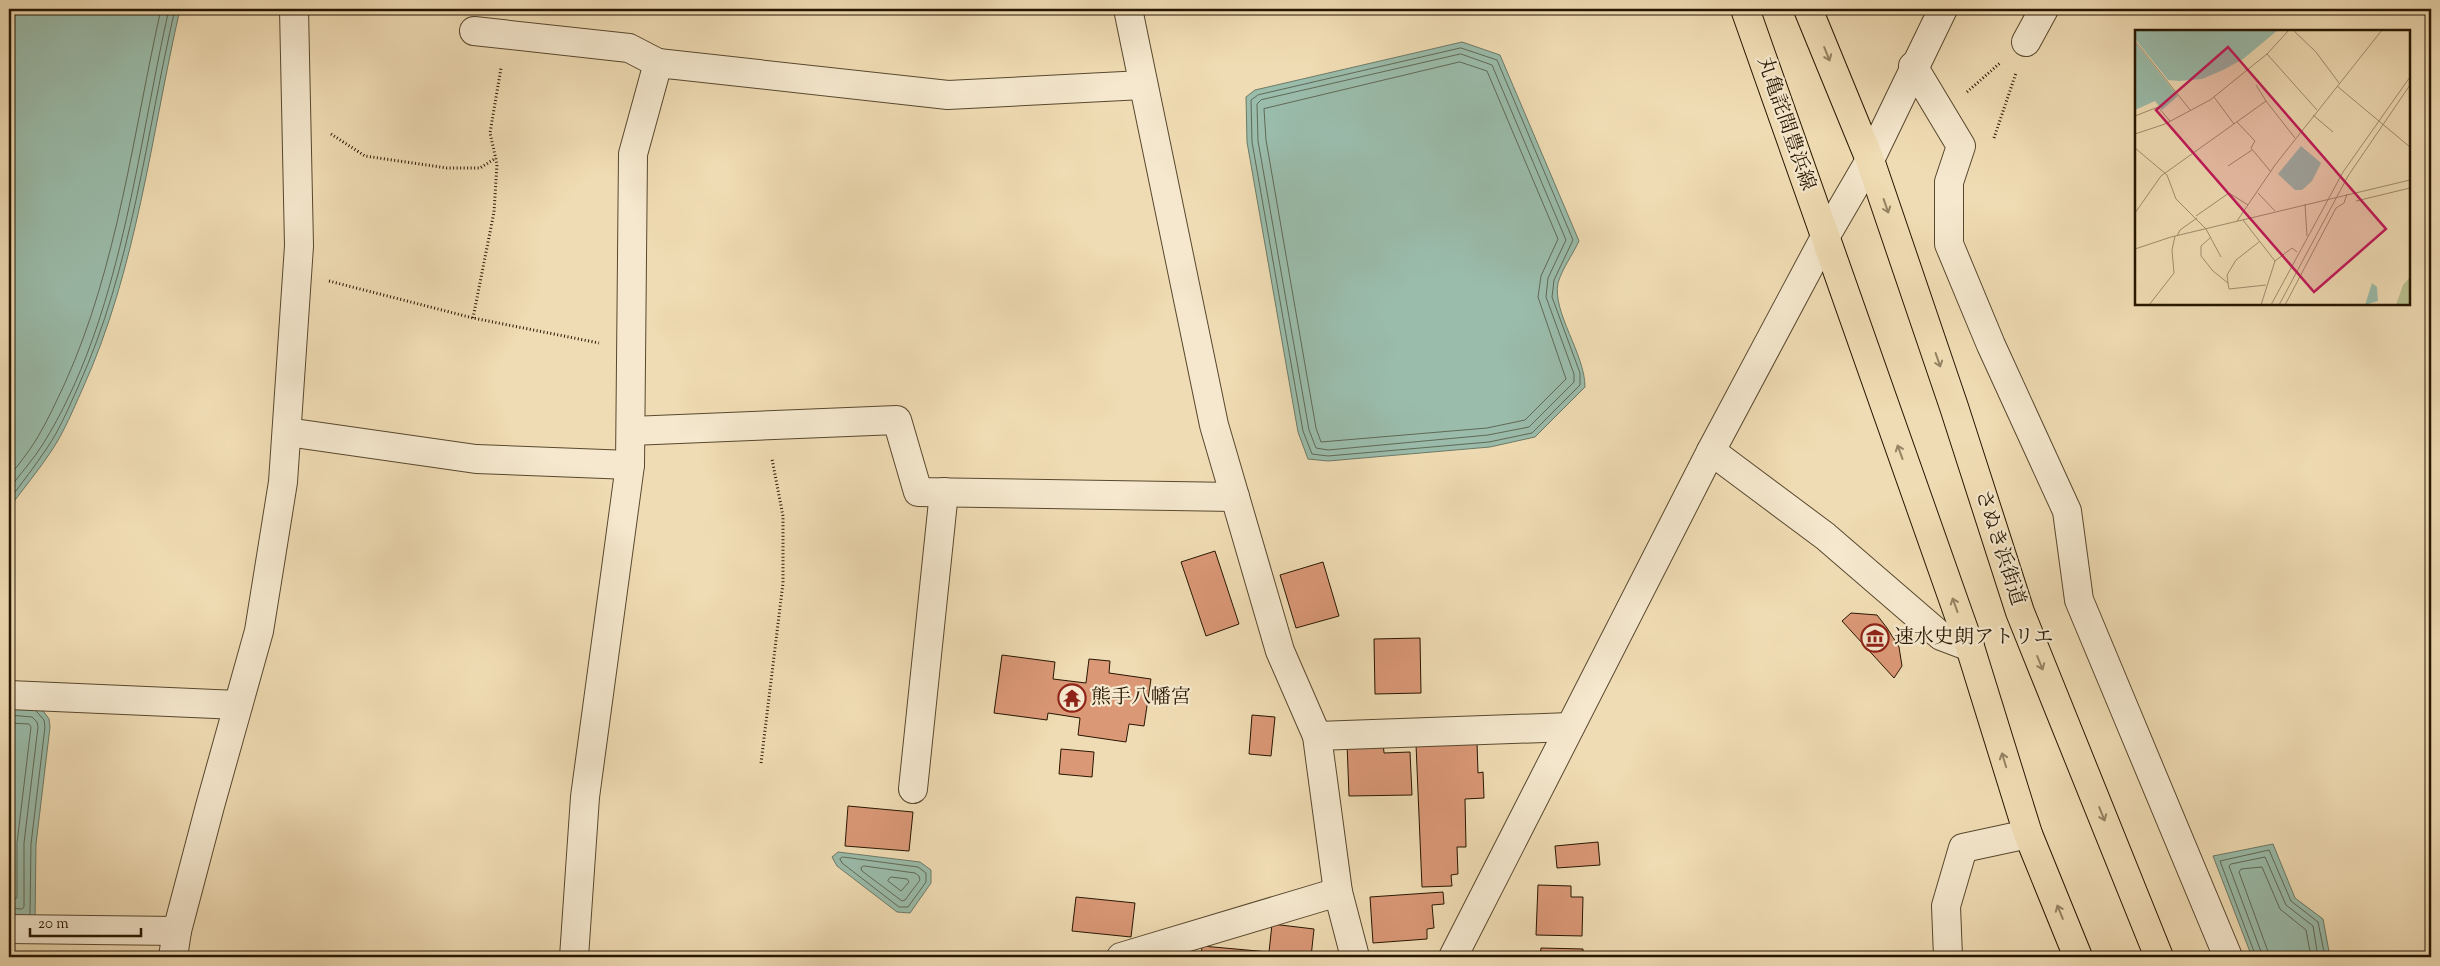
<svg xmlns="http://www.w3.org/2000/svg" width="2440" height="966" font-family="'Sorts Mill Goudy','Noto Serif JP',serif">
	<style>
		.water { fill: #9abcab; stroke: #6c7a67 }
		.lines { fill: none; stroke-linecap: round; stroke-linejoin: round }
		.shore { stroke: #606956; stroke-width: 1 }
		.building { fill: #db9877; stroke: #261601 }
		.minor-casing { stroke: #58482e; stroke-width: 30 }
		.tertiary-casing { stroke: #58482e; stroke-width: 30 }
		.primary-casing { stroke: #261601; stroke-width: 30 }
		.path { stroke: #261601; stroke-width: 3; stroke-dasharray: 1 2.5; stroke-linecap: butt }
		.minor { stroke: #f5e8ce; stroke-width: 28 }
		.tertiary { stroke: #f5e8ce; stroke-width: 28 }
		.primary { stroke: #f0dcb4; stroke-width: 28 }
		.oneway { stroke: #958363 }
		.labels { text-anchor: middle; dominant-baseline: central; stroke-width: 4.5; stroke-linejoin: round; paint-order: stroke }
		.street-label { font-size: 20px; fill: #261601; stroke: #f5e8ce }
		.poi-label { font-size: 20px; fill: #261601; stroke: #f5e8ce; text-anchor: start }
		.inset-road { fill: none; stroke: #9f8d6c; stroke-width: 1 }
		.view { fill: #c2185b; fill-opacity: 0.15; stroke: #c2185b; stroke-width: 2.5 }
		.inset-edge { fill: none; stroke: #261601; stroke-width: 2.5 }
	</style>
	<rect width="100%" height="100%" fill="#f0dcb4"/>
	<filter id="stains"><feTurbulence type="fractalNoise" baseFrequency=".004" numOctaves="4"/><feColorMatrix values="0 0 0 0 .2 0 0 0 0 .09 0 0 0 0 .02 0 0 0 .5 -.17"/></filter>
	<radialGradient id="worn" r=".72"><stop offset=".6" stop-color="#630" stop-opacity="0"/><stop offset="1" stop-color="#630" stop-opacity=".3"/></radialGradient>
	<!-- water -->
	<g class="water">
		<path d="M 9,9 L 180,9 C 151,136 137,269 82,390 C 73,410 64,432 52,450 C 39,470 23,489 9,508 Z"/>
		<path d="M 1462,42 L 1500,55 L 1579,241 C 1573,254 1562,269 1558,283 C 1552,312 1585,354 1585,387 L 1535,437 L 1490,447 L 1328,461 L 1308,459 L 1298,432 L 1247,142 L 1246,97 L 1255,90 Z"/>
		<polygon points="9,704 36,705 44,712 49,719 50,727 36,844 35,921 9,919"/>
		<polygon points="2273,844 2295,898 2323,919 2330,957 2252,957 2213,856"/>
		<polygon points="838,852 920,862 931,870 931,883 910,913 897,912 837,866 832,857"/>
	</g>
	<g class="lines">
		<!-- shore -->
		<g class="shore">
			<polygon points="1461,48 1497,60 1573,240 1554,280 1552,297 1580,373 1580,385 1532,433 1489,442 1328,456 1312,454 1303,431 1252,142 1251,100 1258,95"/>
			<polygon points="1461,54 1492,65 1566,240 1548,278 1546,297 1574,374 1574,382 1529,427 1488,435 1328,450 1316,448 1309,430 1258,141 1257,104 1261,100"/>
			<polygon points="1460,62 1487,71 1558,239 1541,276 1538,297 1566,379 1525,420 1487,428 1321,442 1316,428 1266,140 1264,109"/>
			<path d="M 9,477 C 18,465 28,453 36,440 C 47,422 56,402 65,383 C 118,265 133,134 161,9"/>
			<path d="M 9,489 C 20,474 33,460 43,444 C 121,319 137,150 169,9"/>
			<path d="M 9,500 C 22,483 35,466 47,448 C 60,429 69,407 78,387 C 132,268 146,135 175,9"/>
			<polyline points="9,715 32,717 37,722 38,727 24,843 24,907 22,909 9,908"/>
			<polyline points="9,723 29,724 31,727 17,843 17,898 9,900"/>
			<polygon points="843,857 918,867 926,873 926,882 908,907 899,907 842,863 840,859"/>
			<polygon points="864,866 915,873 919,876 920,880 905,900 902,901 862,871 861,868"/>
			<polygon points="891,877 907,879 909,882 901,891 888,881"/>
			<polyline points="30,914 31,844 45,727 44,720 36,711"/>
			<polyline points="2256,957 2220,861 2269,850 2291,901 2318,922 2325,957"/>
			<polyline points="2263,957 2229,866 2231,864 2265,857 2286,905 2313,926 2318,957"/>
			<polyline points="2270,957 2239,872 2241,869 2262,867 2280,909 2306,930 2311,957"/>
		</g>
	</g>
	<!-- building -->
	<g class="building">
		<polygon points="1215,551 1239,624 1206,636 1181,562"/>
		<polygon points="1323,562 1339,616 1296,628 1280,575"/>
		<polygon points="1851,613 1877,615 1887,628 1899,647 1902,666 1894,678 1842,621"/>
		<polygon points="1420,638 1421,693 1375,694 1374,639"/>
		<polygon points="1002,655 1055,662 1053,679 1086,683 1089,659 1110,661 1109,673 1151,679 1144,726 1129,724 1126,742 1078,735 1080,718 1048,713 1047,720 994,713"/>
		<polygon points="1252,715 1275,717 1271,756 1249,754"/>
		<polygon points="1383,742 1384,753 1410,752 1412,795 1349,796 1347,743"/>
		<polygon points="1477,742 1478,773 1483,772 1484,798 1465,799 1466,847 1457,847 1458,874 1451,875 1452,886 1422,887 1416,744"/>
		<polygon points="1061,749 1094,752 1092,777 1059,774"/>
		<polygon points="848,806 913,812 909,851 845,846"/>
		<polygon points="1598,842 1600,865 1557,868 1555,846"/>
		<polygon points="1538,885 1571,886 1571,897 1583,897 1582,936 1536,935"/>
		<polygon points="1443,892 1444,904 1432,905 1434,928 1427,929 1427,939 1373,943 1370,897"/>
		<polygon points="1076,897 1135,903 1131,937 1072,931"/>
		<polygon points="1272,924 1314,929 1311,957 1201,957 1202,946 1269,952"/>
		<polygon points="1541,948 1583,949 1583,957 1540,957"/>
	</g>
	<g class="lines">
		<!-- minor casing -->
		<g class="minor-casing">
			<g id="minor">
				<polyline points="1128,9 1214,425 1280,651 1317,736 1338,892 1355,957"/>
				<polyline points="474,31 629,48 658,63"/>
				<polyline points="2026,42 2044,9"/>
				<polyline points="1913,66 1961,146 1949,182 1949,244 1991,345 2067,511 2079,600 2228,957"/>
				<polyline points="631,431 897,420 918,492 1235,497"/>
				<polyline points="287,432 476,459 630,465"/>
				<polyline points="1711,451 1825,536 1941,636 1970,647"/>
				<polyline points="9,695 238,705"/>
				<polyline points="1317,736 1570,727"/>
				<polyline points="913,789 944,492"/>
				<polyline points="9,929 177,931"/>
				<polyline points="173,957 177,931 210,806 259,631 283,482 299,246 294,9"/>
				<polyline points="574,957 585,797 630,465 633,154 658,63 948,95 1143,85"/>
				<polyline points="1121,957 1338,892"/>
				<polyline points="1948,957 1946,906 1963,848 2028,834"/>
			</g>
		</g>
		<!-- tertiary casing -->
		<g class="tertiary-casing">
			<polyline id="tertiary" points="1453,957 1711,451 1824,239 1870,160 1943,9"/>
		</g>
		<!-- primary casing -->
		<g class="primary-casing">
			<g id="primary">
				<polyline points="1745,9 1970,647 2028,834 2078,957"/>
				<polyline points="1808,9 1870,160 1954,407 2020,612 2159,957"/>
			</g>
		</g>
		<!-- path -->
		<g class="path">
			<polyline points="1967,92 2000,63"/>
			<polyline points="331,134 365,156 447,168 480,168 496,158"/>
			<polyline points="1994,138 2016,73"/>
			<polyline points="329,281 473,318 599,343"/>
			<polyline points="473,318 494,212 497,164 490,133 501,68"/>
			<polyline points="761,763 783,583 783,516 772,459"/>
		</g>
		<!-- minor -->
		<use href="#minor" class="minor"/>
		<!-- tertiary -->
		<use href="#tertiary" class="tertiary"/>
		<!-- primary -->
		<use href="#primary" class="primary"/>
	</g>
	<!-- one-way arrows -->
	<defs><path id="oneway-shaft" d="M-6 0H5M1.5-3L5.5 0L1.5 3" fill="none" stroke-width="1.6" stroke-linecap="round" stroke-linejoin="round" transform="scale(1.25)"/></defs>
	<g class="oneway">
		<use href="#oneway-shaft" transform="translate(1827 54) rotate(68)"/>
		<use href="#oneway-shaft" transform="translate(1886 206) rotate(71)"/>
		<use href="#oneway-shaft" transform="translate(1938 360) rotate(71)"/>
		<use href="#oneway-shaft" transform="translate(1900 452) rotate(-110)"/>
		<use href="#oneway-shaft" transform="translate(1955 605) rotate(-110)"/>
		<use href="#oneway-shaft" transform="translate(2040 663) rotate(68)"/>
		<use href="#oneway-shaft" transform="translate(2004 760) rotate(-107)"/>
		<use href="#oneway-shaft" transform="translate(2102 814) rotate(68)"/>
		<use href="#oneway-shaft" transform="translate(2060 912) rotate(-112)"/>
	</g>
	<!-- icons -->
	<defs>
		<g id="museum-ring" transform="scale(1.4375)"><circle r="9.5" fill="#f5e8ce" stroke="#8f2418" stroke-width="1.5"/><path d="M0-6L6-3V-2H-6V-3ZM-5-1h2V3h-2ZM-1-1h2V3h-2ZM3-1h2V3H3ZM-6 4H6V6H-6Z" fill="#8f2418"/></g>
		<g id="temple-ring" transform="scale(1.4375)"><circle r="9.5" fill="#f5e8ce" stroke="#8f2418" stroke-width="1.5"/><path d="M0-6L5-2H3V0L6.5 2.5H4V6H1.5V3h-3V6H-4V2.5H-6.5L-3 0V-2H-5Z" fill="#8f2418"/></g>
	</defs>
	<g fill-rule="evenodd">
		<use href="#museum-ring" x="1875" y="638"/>
		<use href="#temple-ring" x="1072" y="698"/>
	</g>
	<g class="labels">
		<!-- street labels -->
		<g class="street-label">
			<text transform="translate(1785 124) rotate(71)">丸亀詫間豊浜線</text>
			<text transform="translate(1999 548) rotate(72)">さぬき浜街道</text>
		</g>
		<!-- poi labels -->
		<g class="poi-label">
			<text x="1894" y="638">速水史朗アトリエ</text>
			<text x="1091" y="698">熊手八幡宮</text>
		</g>
	</g>
	<!-- overview -->
	<g transform="translate(2135 30)">
		<rect width="275" height="275" fill="#f0dcb4"/>
		<path d="M 275,247 L 275,275 L 261,275 L 268,255 Z" fill="#b9c08e"/>
		<path d="M 0,0 L 143,0 L 108,29 L 88,40 L 67,49 L 44,51 L 33,50 L 0,9 ZM 0,12 L 43,66 L 27,80 L 20,71 L 0,80 ZM 166,116 L 186,133 L 177,151 L 167,160 L 160,160 L 143,144 ZM 237,253 L 242,257 L 243,271 L 230,275 Z" fill="#9abcab"/>
		<path class="inset-road" d="M 158,0 L 181,22 L 204,53M 0,11 L 56,81M 132,24 L 182,80M 121,55 L 131,71M 202,56 L 275,117M 79,67 L 99,94M 178,85 L 198,102M 0,86 L 23,77 L 35,91M 102,92 L 120,111 L 116,118 L 136,142M 0,104 L 30,94 L 75,70 L 132,24 L 154,0M 0,118 L 32,145 L 41,169 L 71,199 L 86,227M 93,136 L 117,120M 123,163 L 140,181M 221,171 L 275,158M 170,174 L 172,206M 0,183 L 26,146 L 131,71 L 160,108M 61,186 L 94,163 L 113,175M 108,190 L 140,231M 102,191 L 140,135 L 247,0M 42,206 L 45,200 L 62,188M 76,207 L 66,216 L 66,226 L 78,241 L 93,253 L 94,259 L 131,255M 0,219 L 36,207 L 275,150M 93,253 L 92,245 L 101,230 L 124,212M 14,275 L 39,243 L 37,220 L 40,206M 126,275 L 140,231 L 157,218 L 162,222M 136,275 L 208,142 L 275,47M 144,275 L 213,146 L 275,55M 150,275 L 201,178 L 209,173 L 212,164"/>
		<path class="view" d="M 93,17 L 251,199 L 179,262 L 21,80 Z"/>
		<rect width="275" height="275" class="inset-edge"/>
	</g>
	<!-- margin -->
	<rect width="2440" height="966" fill="none" stroke="#f0dcb4" stroke-width="30"/>
	<rect x="10" y="10" width="2420" height="946" fill="none" stroke="#261601" stroke-width="2.5"/>
	<rect x="15" y="15" width="2410" height="936" fill="none" stroke="#261601"/>
	<!-- scale -->
	<path d="M30 928v8h111v-8" fill="none" stroke="#261601" stroke-width="2.5"/>
	<text x="38" y="928" font-size="15" fill="#261601" stroke="#f5e8ce" stroke-width="4" paint-order="stroke">20 m</text>
	<rect width="100%" height="100%" filter="url(#stains)"/>
	<rect width="100%" height="100%" fill="url(#worn)"/>
</svg>
